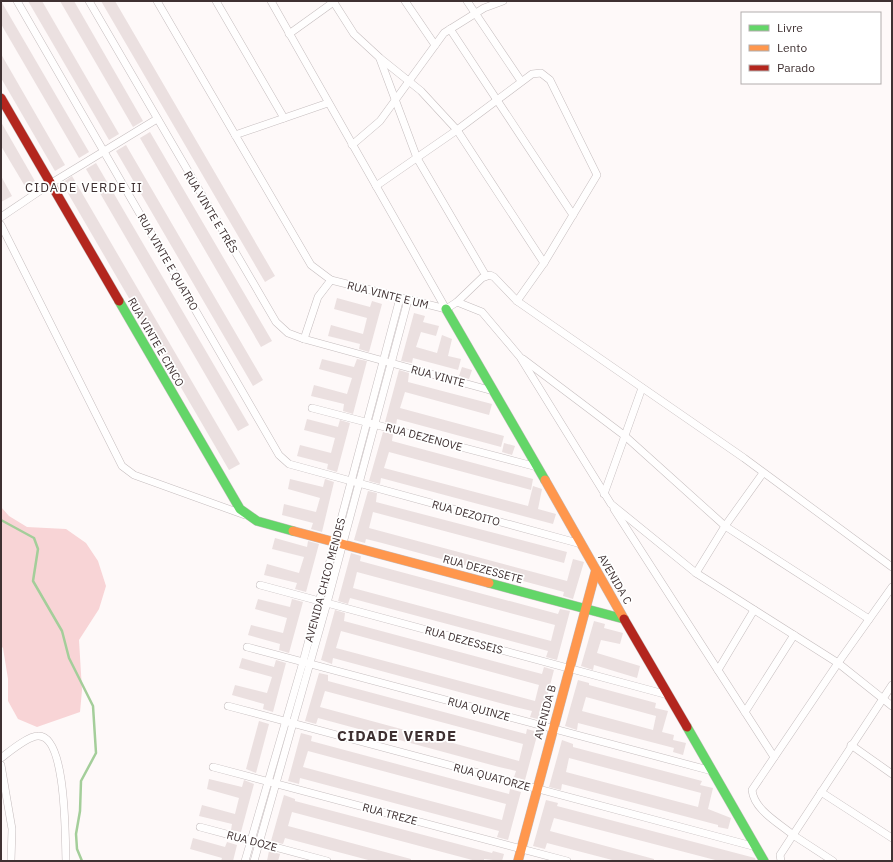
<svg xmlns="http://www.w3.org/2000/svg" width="893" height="862" font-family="'IBM Plex Sans',sans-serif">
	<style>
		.forest { fill: #f8d4d6 }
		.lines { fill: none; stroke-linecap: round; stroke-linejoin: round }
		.stream { stroke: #a4ce9a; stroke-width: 2.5 }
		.building { fill: #ebe0e0; fill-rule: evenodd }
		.street-casing { stroke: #c5bdbe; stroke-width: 8 }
		.fast-casing { stroke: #c5bdbe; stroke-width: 10 }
		.slow-casing { stroke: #c5bdbe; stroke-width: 10 }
		.jam-casing { stroke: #c5bdbe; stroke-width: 10 }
		.street { stroke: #fffefe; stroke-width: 7 }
		.fast { stroke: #63d668; stroke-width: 9 }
		.slow { stroke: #ff974d; stroke-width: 9 }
		.jam { stroke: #b3261e; stroke-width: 9 }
		.labels { text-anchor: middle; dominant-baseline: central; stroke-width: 3.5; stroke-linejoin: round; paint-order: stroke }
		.street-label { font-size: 11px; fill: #3f3132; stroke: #fff }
		.quarter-label { font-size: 13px; letter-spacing: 1px; fill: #3f3132; stroke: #fff }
		.district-label { font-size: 15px; font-weight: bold; letter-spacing: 1px; fill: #3f3132; stroke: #fff }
	</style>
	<rect width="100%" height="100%" fill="#fef9f9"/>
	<!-- forest -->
	<polygon class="forest" points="1,507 9,516 27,527 66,529 86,543 98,561 106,586 99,609 79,640 82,690 80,712 37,727 18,719 8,701 8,679 3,648 1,646"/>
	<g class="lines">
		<!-- stream -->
		<polyline class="stream" points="1,520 34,538 38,549 33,581 62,631 69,658 93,706 96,753 81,781 80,811 76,834 77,849 82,861"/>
	</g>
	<!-- building -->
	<g class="building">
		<polygon points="1,1 89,152 79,158 1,24"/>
		<polygon points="28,1 42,1 119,134 109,140"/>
		<polygon points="60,1 74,1 143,121 133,127"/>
		<polygon points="101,1 115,1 275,276 265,282"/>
		<polygon points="1,54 65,165 55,171 1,78"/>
		<polygon points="1,122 36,183 26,188 1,146"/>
		<polygon points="150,132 272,341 261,347 140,138"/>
		<polygon points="126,145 263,380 253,386 116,151"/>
		<polygon points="96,163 249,425 238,431 86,169"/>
		<polygon points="1,176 12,196 1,202"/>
		<polygon points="72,176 240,464 229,470 62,183"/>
		<polygon points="337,298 370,307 372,301 382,304 369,352 359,349 360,344 328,336 331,325 363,334 367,318 334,309"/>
		<polygon points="414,313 425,316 423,322 439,326 436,336 421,332 416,347 437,353 442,335 452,339 448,356 461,359 458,370 413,358 412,363 401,361"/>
		<polygon points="322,359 354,367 357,359 367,361 353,414 343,411 344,404 311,396 314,385 347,394 352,378 319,369"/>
		<polygon points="462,367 472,370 469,379 459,376"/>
		<polygon points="399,370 409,373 408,382 492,404 489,415 405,392 400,408 504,436 501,447 397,419 396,425 385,422"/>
		<polygon points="307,419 338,427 340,420 350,423 337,472 327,469 328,464 297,456 300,445 331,453 335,438 304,430"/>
		<polygon points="383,432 393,434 392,441 533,479 531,490 389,452 384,468 528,506 533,486 542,489 538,509 556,514 553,524 381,478 380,484 369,481"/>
		<polygon points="504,443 515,446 512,455 502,452"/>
		<polygon points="290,479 323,487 325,479 334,482 322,532 311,529 313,523 282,515 284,504 316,512 320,498 288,489"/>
		<polygon points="368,491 377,493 376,502 567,552 564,563 373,512 369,528 567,581 573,559 584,562 573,599 563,596 564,592 382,543 366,539 365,543 354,540"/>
		<polygon points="275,538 307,547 308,541 319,544 306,592 295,589 297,583 264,575 267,564 299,573 304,557 272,549"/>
		<path d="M 351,553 L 361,556 L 360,561 L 558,614 L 560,609 L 570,611 L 557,660 L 546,657 L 548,651 L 350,598 L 348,604 L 338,601 ZM 357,572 L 555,625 L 551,641 L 353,588 Z"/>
		<polygon points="258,599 290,607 292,599 303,602 289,653 279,650 280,644 248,635 251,625 283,633 287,618 255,609"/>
		<path d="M 335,610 L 345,613 L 344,621 L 542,674 L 544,667 L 554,670 L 541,720 L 530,717 L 532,711 L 515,707 L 333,658 L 332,664 L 321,660 ZM 341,631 L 539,685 L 535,701 L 336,648 Z"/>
		<polygon points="594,621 605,624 604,628 623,633 620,644 601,640 597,653 640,666 637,678 594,665 593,670 581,666"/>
		<polygon points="242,658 274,667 276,660 286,663 273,712 263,709 264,704 232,695 235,685 267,693 272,677 239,668"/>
		<path d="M 319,673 L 328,675 L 328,681 L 526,734 L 527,729 L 538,732 L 525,780 L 514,777 L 516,771 L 499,767 L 318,718 L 316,724 L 305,721 ZM 325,691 L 523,744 L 519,761 L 320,707 Z"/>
		<path d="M 578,680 L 589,683 L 589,685 L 656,703 L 655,708 L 668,711 L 662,732 L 674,735 L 673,740 L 686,743 L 683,755 L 673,752 L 674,748 L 578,723 L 577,730 L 565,726 ZM 586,697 L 656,716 L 653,730 L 582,711 Z"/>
		<polygon points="259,721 269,724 256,773 246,769"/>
		<path d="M 301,733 L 312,736 L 311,741 L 509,794 L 510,789 L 521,792 L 508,840 L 497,837 L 499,831 L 454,819 L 300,778 L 299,784 L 288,781 ZM 308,751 L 506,804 L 502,820 L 303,767 Z"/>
		<path d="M 562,740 L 573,744 L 573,747 L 702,781 L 700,785 L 713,788 L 708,809 L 731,818 L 728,829 L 718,827 L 718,825 L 562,784 L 561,790 L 549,787 ZM 569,758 L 701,793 L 698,807 L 566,772 Z"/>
		<polygon points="209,779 242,787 244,780 254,784 241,832 231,830 232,824 199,816 202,805 235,814 239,798 207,789"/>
		<polygon points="284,795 295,799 295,801 492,853 493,851 504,854 502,861 484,859 484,861 476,861 292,812 288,826 411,859 411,861 372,861 285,838 283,844 271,841"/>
		<polygon points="546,800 558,803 557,806 755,858 756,861 719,861 554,818 550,831 654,859 654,861 616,861 547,843 545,849 533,846"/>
		<polygon points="193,838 225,847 227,842 237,845 233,861 221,861 222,858 190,849"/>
		<polygon points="269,851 280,854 278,861 267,861"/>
	</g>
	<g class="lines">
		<!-- street casing -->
		<g class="street-casing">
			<g id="street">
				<polyline points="17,1 279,455 289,464 581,544"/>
				<polyline points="89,1 276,322 288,333 304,339 493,391"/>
				<polyline points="157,1 311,265 331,280 446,309"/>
				<polyline points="216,1 284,118"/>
				<polyline points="271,1 446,309"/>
				<polyline points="333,1 354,34 380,58 421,91 457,130 544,263"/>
				<polyline points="405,1 435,45"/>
				<polyline points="467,1 521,81"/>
				<polyline points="450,29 573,215"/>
				<polyline points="289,34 335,1"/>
				<polyline points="380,59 417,158 486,276"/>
				<polyline points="235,135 328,103"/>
				<polyline points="352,145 380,121 444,33 484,8 503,1"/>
				<polyline points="376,186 457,130 532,74 541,73 550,80 597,175 544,263 517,301"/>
				<polyline points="1,217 50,184 157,119"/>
				<polyline points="1,225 122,466 134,475 245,515"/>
				<polyline points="457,302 482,278 490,275 494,277 517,301 744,458 892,567"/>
				<polyline points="446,309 457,302 482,312 520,357 611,504 696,573 838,663 892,706"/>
				<polyline points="304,339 318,297 331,280"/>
				<polyline points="523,359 625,436 725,526 869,619"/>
				<polyline points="312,408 537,467"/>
				<polyline points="604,494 642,388"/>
				<polyline points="614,509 774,757"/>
				<polyline points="696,573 725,526 763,473"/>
				<polyline points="260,585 668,695"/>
				<polyline points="247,647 712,771"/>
				<polyline points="718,670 754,610"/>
				<polyline points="228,706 756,847"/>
				<polyline points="745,712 794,635"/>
				<polyline points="851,745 892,774"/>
				<path d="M 1,758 C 9,752 28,736 38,736 C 67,734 65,841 66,861"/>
				<polyline points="1,765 12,829 11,861"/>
				<polyline points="213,767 567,861"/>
				<polyline points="821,792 892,838"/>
				<polyline points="200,827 327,861"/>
				<polyline points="245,861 303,662 400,298"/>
				<polyline points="254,861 327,603 408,300"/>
				<path d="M 781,861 L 780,855 L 793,835 C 779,823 754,810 752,790 L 838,663 L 892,587"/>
				<polyline points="833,861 793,835 892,685"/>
			</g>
		</g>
		<!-- fast casing -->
		<g class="fast-casing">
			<g id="fast">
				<polyline points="119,301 240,509 257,521 293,531"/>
				<polyline points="446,309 545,480"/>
				<polyline points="489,583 624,619"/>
				<polyline points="687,727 764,861"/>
			</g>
		</g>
		<!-- slow casing -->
		<g class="slow-casing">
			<g id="slow">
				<polyline points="545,480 624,619"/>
				<polyline points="293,531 489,583"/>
				<polyline points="518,861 596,570"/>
			</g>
		</g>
		<!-- jam casing -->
		<g class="jam-casing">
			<g id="jam">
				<polyline points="1,98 119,301"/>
				<polyline points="624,619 687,727"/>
			</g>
		</g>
		<!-- street -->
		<use href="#street" class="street"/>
		<!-- fast -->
		<use href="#fast" class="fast"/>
		<!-- slow -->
		<use href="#slow" class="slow"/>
		<!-- jam -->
		<use href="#jam" class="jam"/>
	</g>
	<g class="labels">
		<!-- street labels -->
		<g class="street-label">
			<text transform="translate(211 212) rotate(59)">RUA VINTE E TRÊS</text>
			<text transform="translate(168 262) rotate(60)">RUA VINTE E QUATRO</text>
			<text transform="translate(388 295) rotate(14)">RUA VINTE E UM</text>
			<text transform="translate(156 342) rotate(60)">RUA VINTE E CINCO</text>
			<text transform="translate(438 376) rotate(15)">RUA VINTE</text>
			<text transform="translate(424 437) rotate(15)">RUA DEZENOVE</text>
			<text transform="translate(466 513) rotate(15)">RUA DEZOITO</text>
			<text transform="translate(483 569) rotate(15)">RUA DEZESSETE</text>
			<text transform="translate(615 579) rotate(60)">AVENIDA C</text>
			<text transform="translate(325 580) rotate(-75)">AVENIDA CHICO MENDES</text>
			<text transform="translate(464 640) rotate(15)">RUA DEZESSEIS</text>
			<text transform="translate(479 709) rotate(15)">RUA QUINZE</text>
			<text transform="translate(545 712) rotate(-75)">AVENIDA B</text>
			<text transform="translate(492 777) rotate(15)">RUA QUATORZE</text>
			<text transform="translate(390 814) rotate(15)">RUA TREZE</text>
			<text transform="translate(252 841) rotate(15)">RUA DOZE</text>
		</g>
		<!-- quarter labels -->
		<g class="quarter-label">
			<text x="84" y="187">CIDADE VERDE II</text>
		</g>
		<!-- district labels -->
		<g class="district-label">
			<text x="397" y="735">CIDADE VERDE</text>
		</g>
	</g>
	<!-- border -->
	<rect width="893" height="862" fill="none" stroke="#3f3132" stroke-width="4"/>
	<!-- legend -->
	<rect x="741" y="12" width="140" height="72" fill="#ffffff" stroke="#b2adad"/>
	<rect x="749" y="25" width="20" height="6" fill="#63d668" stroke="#b2adad"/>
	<text x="777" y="32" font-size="12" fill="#3f3132">Livre</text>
	<rect x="749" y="45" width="20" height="6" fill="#ff974d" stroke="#b2adad"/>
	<text x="777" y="52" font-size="12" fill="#3f3132">Lento</text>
	<rect x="749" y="65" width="20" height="6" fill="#b3261e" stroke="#b2adad"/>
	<text x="777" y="72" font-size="12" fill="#3f3132">Parado</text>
</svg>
